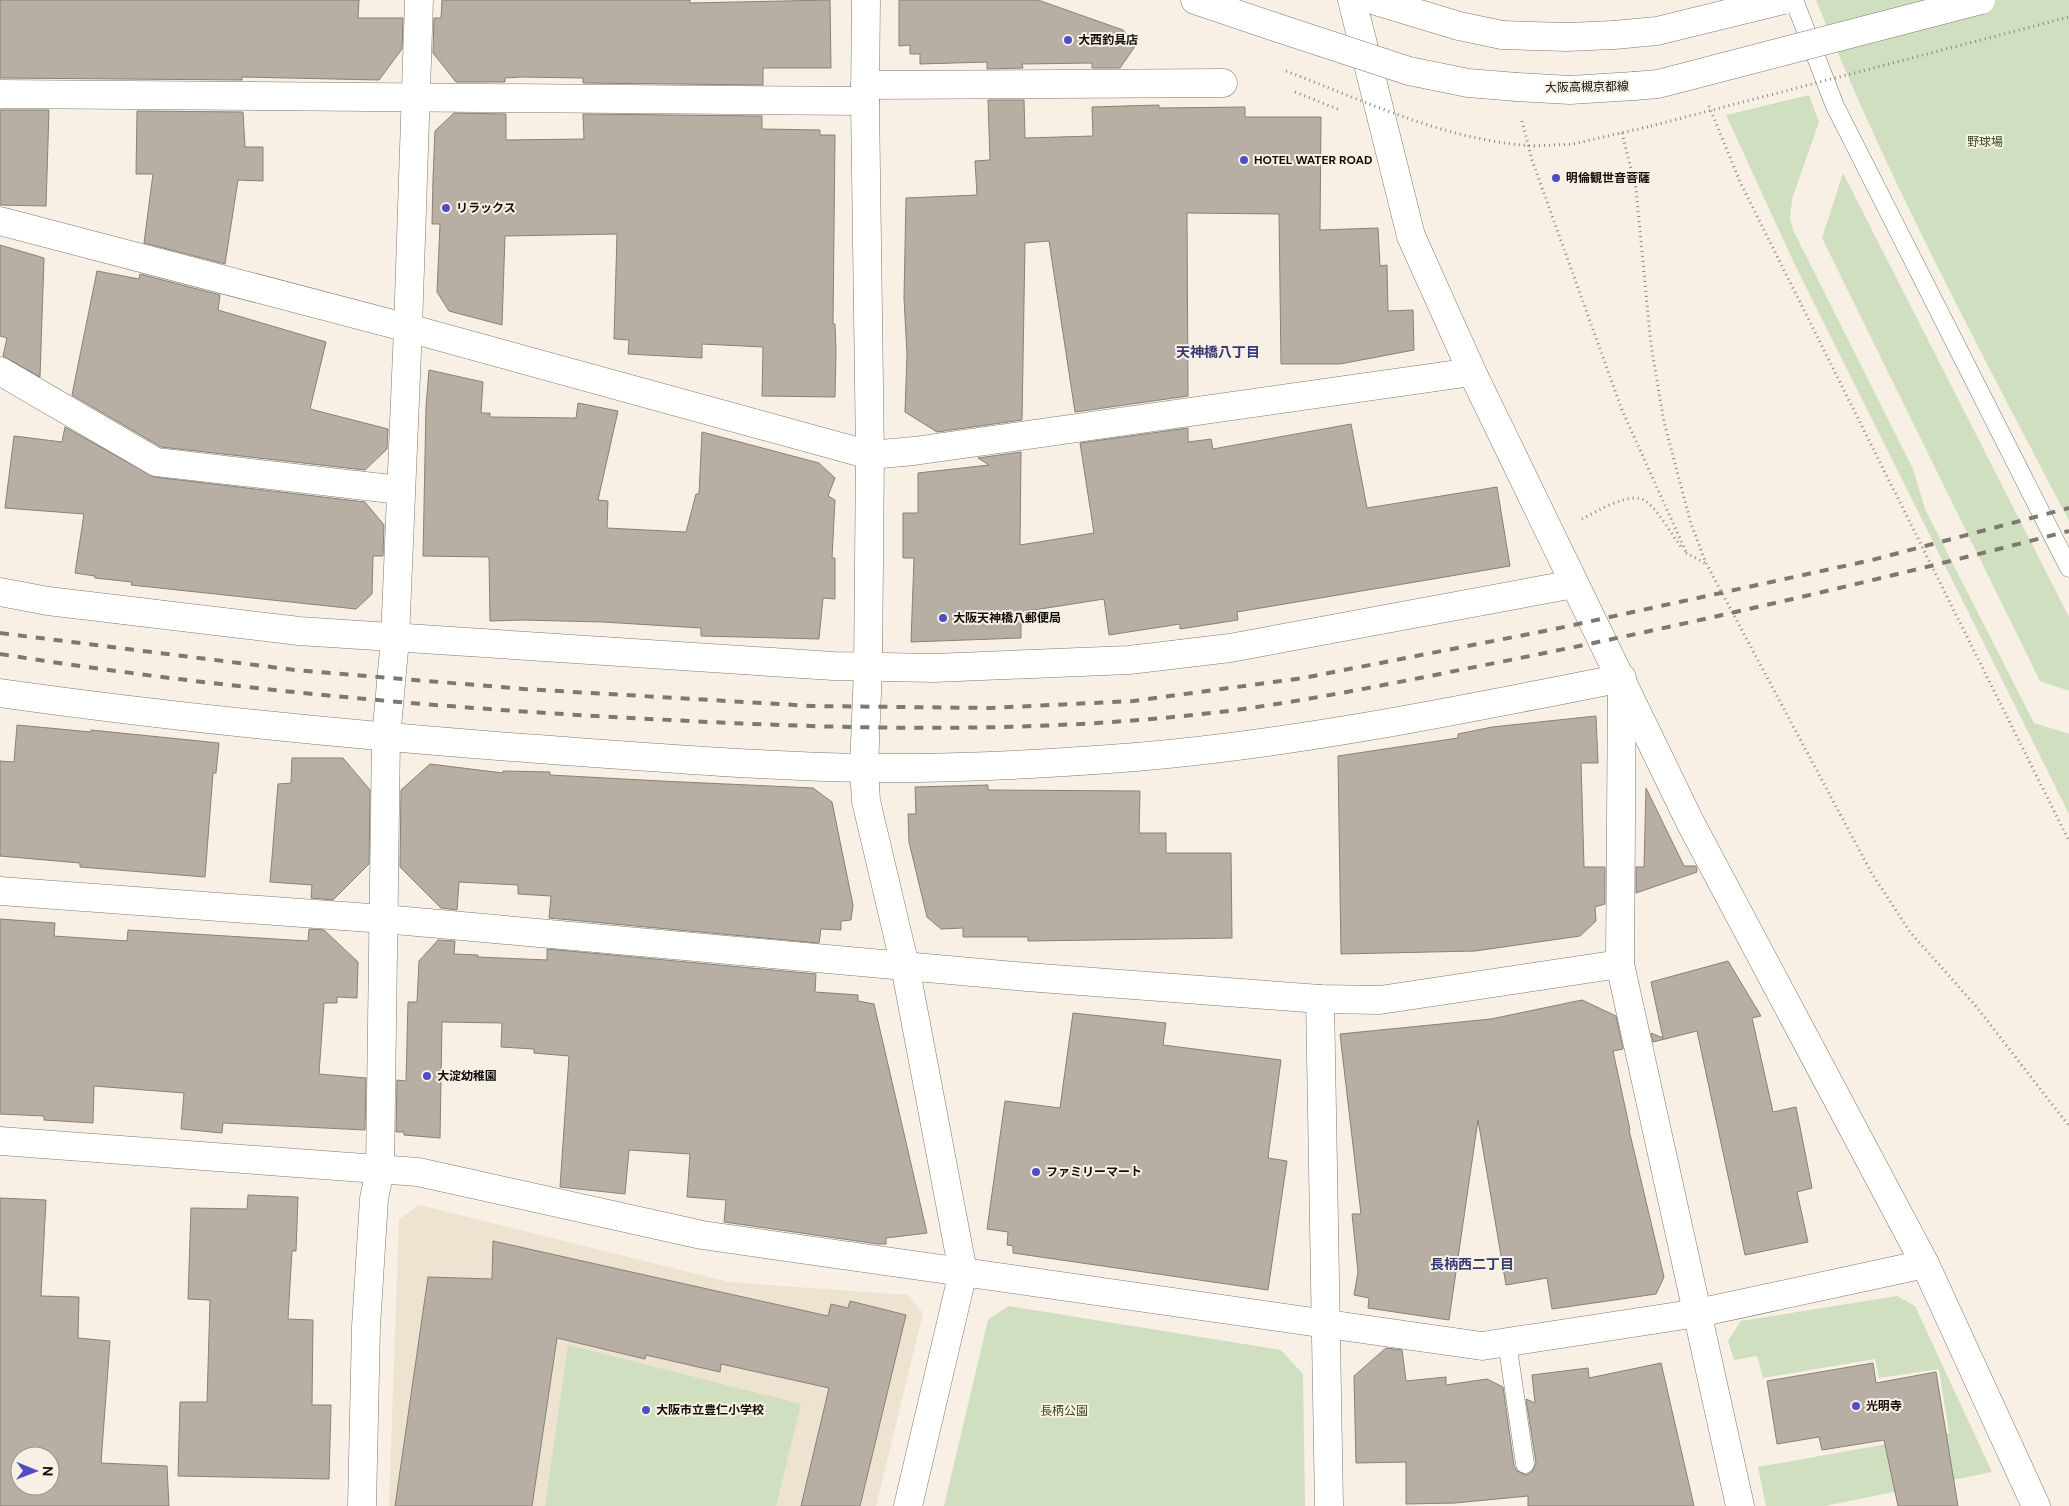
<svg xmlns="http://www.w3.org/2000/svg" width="2069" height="1506" font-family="'DM Sans','Noto Sans JP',sans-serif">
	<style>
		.built { fill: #eee2d0 }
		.green { fill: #cfdfc0 }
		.building { fill: #b7afa4; stroke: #888176; fill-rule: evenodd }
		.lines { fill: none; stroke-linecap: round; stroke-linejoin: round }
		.lane-casing { stroke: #7e776d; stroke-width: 19 }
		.street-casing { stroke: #7e776d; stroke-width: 29 }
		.secondary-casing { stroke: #7e776d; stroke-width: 29 }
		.primary-casing { stroke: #7e776d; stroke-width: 29 }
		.path { stroke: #8b867d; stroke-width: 3; stroke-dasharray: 1 4; stroke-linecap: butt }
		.lane { stroke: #fff; stroke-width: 18 }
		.street { stroke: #fff; stroke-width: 28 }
		.secondary { stroke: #fff; stroke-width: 28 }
		.primary { stroke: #fff; stroke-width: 28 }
		.rail { stroke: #7d7871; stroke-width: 4; stroke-dasharray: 9 9; stroke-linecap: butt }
		.primary-bridge-casing { stroke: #7e776d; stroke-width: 29; stroke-linecap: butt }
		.path-bridge { stroke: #8b867d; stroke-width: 3; stroke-dasharray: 1 4; stroke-linecap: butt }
		.primary-bridge { stroke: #fff; stroke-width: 28 }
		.poi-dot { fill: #4e4ec5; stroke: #f8f0e4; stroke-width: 2 }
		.labels { text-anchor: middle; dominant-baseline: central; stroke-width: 4; stroke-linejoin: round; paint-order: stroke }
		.poi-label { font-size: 12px; font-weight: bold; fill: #0f0d09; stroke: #f8f0e4; text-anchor: start }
		.street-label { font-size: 12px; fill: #0f0d09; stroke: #f8f0e4 }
		.park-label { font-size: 12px; fill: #344a17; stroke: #f8f0e4 }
		.neighbourhood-label { font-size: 14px; font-weight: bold; fill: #373b76; stroke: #f8f0e4 }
	</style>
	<rect width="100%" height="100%" fill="#f8f0e4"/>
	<!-- built -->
	<polygon class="built" points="419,1205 729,1282 908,1295 923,1313 876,1506 389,1506 399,1219"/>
	<!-- green -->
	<g class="green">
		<path d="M 1816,0 L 2069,0 L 2069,521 C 1980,350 1888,180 1816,0 Z"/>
		<polygon points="1809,95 1819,122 1792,199 1790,219 1793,230 1913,469 1925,509 2034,723 2069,734 2069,814 1795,265 1726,115"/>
		<polygon points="1843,173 2069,617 2069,691 2040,681 1822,238"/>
		<polygon points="1897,1296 1915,1306 1992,1472 1825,1506 1766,1506 1758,1467 1949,1433 1939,1369 1879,1378 1875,1359 1763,1378 1757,1356 1734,1360 1728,1341 1741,1321"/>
		<polygon points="1008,1306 1281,1350 1303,1374 1305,1506 944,1506 988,1320"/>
		<polygon points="568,1345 801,1404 776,1506 545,1506"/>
	</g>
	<!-- building -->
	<g class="building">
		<polygon points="0,0 359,0 358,18 403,18 402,49 379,80 242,77 242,80 0,78"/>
		<polygon points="442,0 690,0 690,3 830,0 831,68 763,68 763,85 583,83 583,78 522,77 505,78 505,82 456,82 433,53 434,18 441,18"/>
		<polygon points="899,0 1038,0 1123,30 1136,45 1120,68 1092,68 1092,63 1022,64 1023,68 987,69 987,62 920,64 920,54 910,54 910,45 899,46"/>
		<polygon points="988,100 1024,100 1025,138 1093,136 1092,107 1159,105 1159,108 1245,107 1245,117 1321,117 1320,230 1378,228 1380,266 1387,265 1388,311 1413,310 1414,350 1340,364 1281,364 1279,214 1187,213 1188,396 1075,412 1049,241 1025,243 1022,420 937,432 905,412 907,354 904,298 906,198 977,195 975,161 990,160"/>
		<polygon points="0,110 49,110 46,206 0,205"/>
		<polygon points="137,111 243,112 245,147 263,147 263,181 238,180 225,264 144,243 153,174 136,174"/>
		<polygon points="454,113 506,114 506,140 584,139 583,114 762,116 762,129 820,130 820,135 835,135 833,324 835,324 836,350 835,397 762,396 763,347 702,344 702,358 628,354 629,340 614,339 617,234 505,236 502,325 449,311 437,292 440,224 432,224 433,179 435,131"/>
		<polygon points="0,245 44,258 40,377 3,356 7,338 0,336"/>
		<polygon points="97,271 139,279 140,274 220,295 218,310 326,342 310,409 388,429 387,449 365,470 161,447 72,395"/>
		<polygon points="429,370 483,382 481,413 490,413 490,417 576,418 578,403 618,411 598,500 608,501 607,528 686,532 696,494 699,494 702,432 819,463 835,478 828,496 835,500 832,558 835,558 835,599 823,598 819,639 701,636 701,628 603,622 522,620 490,621 489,557 423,556 426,407"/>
		<polygon points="1351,424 1367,508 1497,487 1510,566 1237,612 1238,620 1180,629 1180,624 1109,635 1104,599 1021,612 1021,638 911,642 914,558 903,558 903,513 918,513 918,473 989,465 978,458 1021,452 1020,545 1094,533 1080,443 1188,428 1188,442 1211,439 1213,449"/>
		<polygon points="65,427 154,477 365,502 384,525 383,556 373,556 372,594 356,609 131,585 132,582 95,578 95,576 75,573 84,514 5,508 14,436 62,442"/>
		<polygon points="1596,716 1598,763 1581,763 1584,867 1605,867 1605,904 1595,907 1596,921 1580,936 1475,951 1341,954 1338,756 1458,738 1458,734 1492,727"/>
		<polygon points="17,725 91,732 91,730 219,743 216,773 213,773 205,877 80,867 80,863 0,856 0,761 14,762"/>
		<polygon points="292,758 343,758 370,790 369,864 333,900 311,898 312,885 270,882 278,784 291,783"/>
		<polygon points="430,764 503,773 503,771 550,772 550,775 661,781 813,788 832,802 853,905 851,920 841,921 841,930 821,929 819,943 549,918 551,896 518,894 518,885 459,882 457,910 441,908 400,867 401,790"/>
		<polygon points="988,785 988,790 1140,791 1139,833 1166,833 1166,853 1231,853 1232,938 1028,941 1028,937 963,937 963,928 941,929 927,917 909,842 908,814 916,814 915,787"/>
		<polygon points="1646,788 1684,866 1696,866 1697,872 1636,893 1636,867 1644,867"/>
		<polygon points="0,919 55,923 54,936 127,941 128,930 308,941 309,929 324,930 358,962 357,998 337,997 337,1003 324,1003 319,1074 366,1078 365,1130 223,1123 222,1133 181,1129 184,1093 94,1086 93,1123 44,1120 44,1116 0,1114"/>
		<polygon points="438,940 455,941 454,954 478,955 478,957 547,960 547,949 816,974 815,992 858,995 858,1001 874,1004 927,1233 886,1238 886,1244 878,1244 724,1222 726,1200 687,1197 690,1154 629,1150 625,1194 560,1187 569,1056 534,1053 534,1049 501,1047 502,1023 442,1022 440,1138 404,1135 404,1132 396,1132 397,1080 406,1081 408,1002 417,1002 419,961"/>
		<polygon points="1728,961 1761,1016 1752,1018 1773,1112 1796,1107 1812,1188 1797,1192 1808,1242 1745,1255 1697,1031 1653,1042 1651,1033 1663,1038 1651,982"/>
		<polygon points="1582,1000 1616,1016 1623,1049 1613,1051 1630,1130 1629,1130 1664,1277 1656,1294 1552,1309 1547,1278 1506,1285 1478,1120 1449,1320 1368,1308 1369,1298 1354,1295 1358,1272 1352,1214 1361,1214 1340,1034 1491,1019"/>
		<polygon points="1073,1013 1166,1023 1163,1045 1281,1060 1268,1158 1287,1161 1268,1290 1013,1253 1013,1246 1007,1245 1008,1232 987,1229 1005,1101 1060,1108"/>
		<polygon points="248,1195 298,1197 296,1251 292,1251 288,1319 313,1320 312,1405 331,1405 329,1479 178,1476 180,1402 207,1402 210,1300 188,1299 191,1208 247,1209"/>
		<path d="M 0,1198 L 46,1200 L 41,1296 L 79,1297 L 78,1338 L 110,1341 L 101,1463 L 167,1466 L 169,1506 L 0,1506 ZM 20,1456 L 50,1456 L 50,1486 L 20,1486 Z"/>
		<polygon points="493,1241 828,1316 831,1304 848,1308 850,1301 906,1315 860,1506 801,1506 829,1388 721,1364 720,1372 646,1355 645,1359 557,1338 532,1506 395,1506 428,1277 492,1279"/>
		<polygon points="1386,1348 1402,1350 1406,1381 1446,1377 1446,1385 1487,1379 1503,1387 1514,1466 1517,1471 1526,1475 1532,1472 1536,1463 1526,1399 1535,1403 1532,1375 1588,1368 1589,1378 1661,1363 1694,1506 1528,1506 1528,1496 1455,1503 1406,1504 1406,1462 1356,1463 1354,1376"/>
		<polygon points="1873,1363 1876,1383 1936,1372 1958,1506 1898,1506 1884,1440 1822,1450 1819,1437 1777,1444 1767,1381"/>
	</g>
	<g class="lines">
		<!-- lane casing -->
		<g class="lane-casing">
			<g id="lane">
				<polyline points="1794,0 1835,106 2069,568"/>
				<polyline points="1507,1342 1525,1464"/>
			</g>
		</g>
		<!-- street casing -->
		<g class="street-casing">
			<g id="street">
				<polyline points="866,0 865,101 870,455 868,668 864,768 866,801 905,966 963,1272 908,1506"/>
				<polyline points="1352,0 1411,236 1472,372 1690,822 1925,1264 2036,1506"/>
				<polyline points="865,85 1223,83"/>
				<polyline points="0,94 865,101"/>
				<polyline points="0,371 156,462 400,490"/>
				<polyline points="0,592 48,601 299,631 833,666 934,668 1129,660 1230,648 1574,584"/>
				<path d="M 0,693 C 179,718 359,736 538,749 C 647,757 757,766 866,768 C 956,769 1047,764 1136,757 C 1300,743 1461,710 1622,678 L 1620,964 L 1740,1506"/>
				<polyline points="0,891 384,919 1027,977 1320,999 1380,1000 1620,964"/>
				<polyline points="1320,999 1329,1506"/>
				<polyline points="0,1141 418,1172 702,1235 1482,1346 1698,1313 1925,1264"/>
				<polyline points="362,1506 366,1327 374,1199 380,1169 386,738 395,639 408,328 419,0"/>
			</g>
		</g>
		<!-- secondary casing -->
		<g class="secondary-casing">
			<polyline id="secondary" points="0,221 408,328 870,455 914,451 1472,372"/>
		</g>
		<!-- primary casing -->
		<g class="primary-casing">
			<g id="primary">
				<polyline points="1195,0 1275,27"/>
				<polyline points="1502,35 1567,37 1614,35"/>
				<polyline points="1517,87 1570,90 1634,86"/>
			</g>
		</g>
		<!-- path -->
		<g class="path">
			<polyline points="1295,92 1340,110"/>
			<polyline points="1709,106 1741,184 2069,841"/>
			<polyline points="1522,121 1532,160 1622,410 1687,554"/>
			<polyline points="1622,133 1636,189 1651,345 1664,422 1691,524 1706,563 1871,872 1910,932 1975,1005 2069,1126"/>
			<polyline points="1534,146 1573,144 1651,126"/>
			<path d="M 1582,519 C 1596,512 1632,489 1647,502 C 1659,512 1672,535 1682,548"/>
			<polyline points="1686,553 1705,563"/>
		</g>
		<!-- lane -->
		<use href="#lane" class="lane"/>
		<!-- street -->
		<use href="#street" class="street"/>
		<!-- secondary -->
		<use href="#secondary" class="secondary"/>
		<!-- primary -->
		<use href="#primary" class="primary"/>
		<!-- rail -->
		<g class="rail">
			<polyline points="0,633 295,670 524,689 812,706 989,708 1133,701 1303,678 1555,629 1872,560 2069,508"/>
			<path d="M 0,654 C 221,689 446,709 670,720 C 859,730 1048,734 1236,710 C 1323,698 1409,680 1495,663 C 1688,625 1879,580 2069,531"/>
		</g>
		<!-- primary-bridge casing -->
		<g class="primary-bridge-casing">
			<g id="primary-bridge">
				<polyline points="1373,0 1459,26 1502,35"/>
				<polyline points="1275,27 1409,71 1468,83 1517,87"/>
				<polyline points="1614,35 1657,31 1783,0"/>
				<polyline points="1634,86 1658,84 1981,0"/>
			</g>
		</g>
		<!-- path-bridge -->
		<g class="path-bridge">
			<path d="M 1286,71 C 1367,102 1447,141 1534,146"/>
			<polyline points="1651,126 2069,17"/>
		</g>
		<!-- primary-bridge -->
		<use href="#primary-bridge" class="primary-bridge"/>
	</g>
	<!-- markers -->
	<g class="poi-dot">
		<circle cx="1068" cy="40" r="5"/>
		<circle cx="1244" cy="160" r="5"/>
		<circle cx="1556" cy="178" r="5"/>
		<circle cx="446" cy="208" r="5"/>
		<circle cx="943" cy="618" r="5"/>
		<circle cx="427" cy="1076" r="5"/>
		<circle cx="1036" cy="1172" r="5"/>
		<circle cx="1856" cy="1406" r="5"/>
		<circle cx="646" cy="1410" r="5"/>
	</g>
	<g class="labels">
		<!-- poi labels -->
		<g class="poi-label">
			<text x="1078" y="40">大西釣具店</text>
			<text x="1254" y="160">HOTEL WATER ROAD</text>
			<text x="1566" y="178">明倫観世音菩薩</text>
			<text x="456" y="208">リラックス</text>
			<text x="953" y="618">大阪天神橋八郵便局</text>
			<text x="437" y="1076">大淀幼稚園</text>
			<text x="1046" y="1172">ファミリーマート</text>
			<text x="1866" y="1406">光明寺</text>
			<text x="656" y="1410">大阪市立豊仁小学校</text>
		</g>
		<!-- street labels -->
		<g class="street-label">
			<text transform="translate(1587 87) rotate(-1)">大阪高槻京都線</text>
		</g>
		<!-- park labels -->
		<g class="park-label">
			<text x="1985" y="142">野球場</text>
			<text x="1064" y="1411">長柄公園</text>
		</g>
		<!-- neighbourhood labels -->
		<g class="neighbourhood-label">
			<text x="1218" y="352">天神橋八丁目</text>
			<text x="1472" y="1264">長柄西二丁目</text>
		</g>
	</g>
	<!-- north arrow -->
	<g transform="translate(35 1471) rotate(91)"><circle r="24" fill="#f8f0e4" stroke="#9b958c"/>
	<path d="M0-4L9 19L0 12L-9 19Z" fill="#4e4ec5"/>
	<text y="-8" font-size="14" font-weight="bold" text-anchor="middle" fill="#0f0d09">N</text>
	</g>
</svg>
